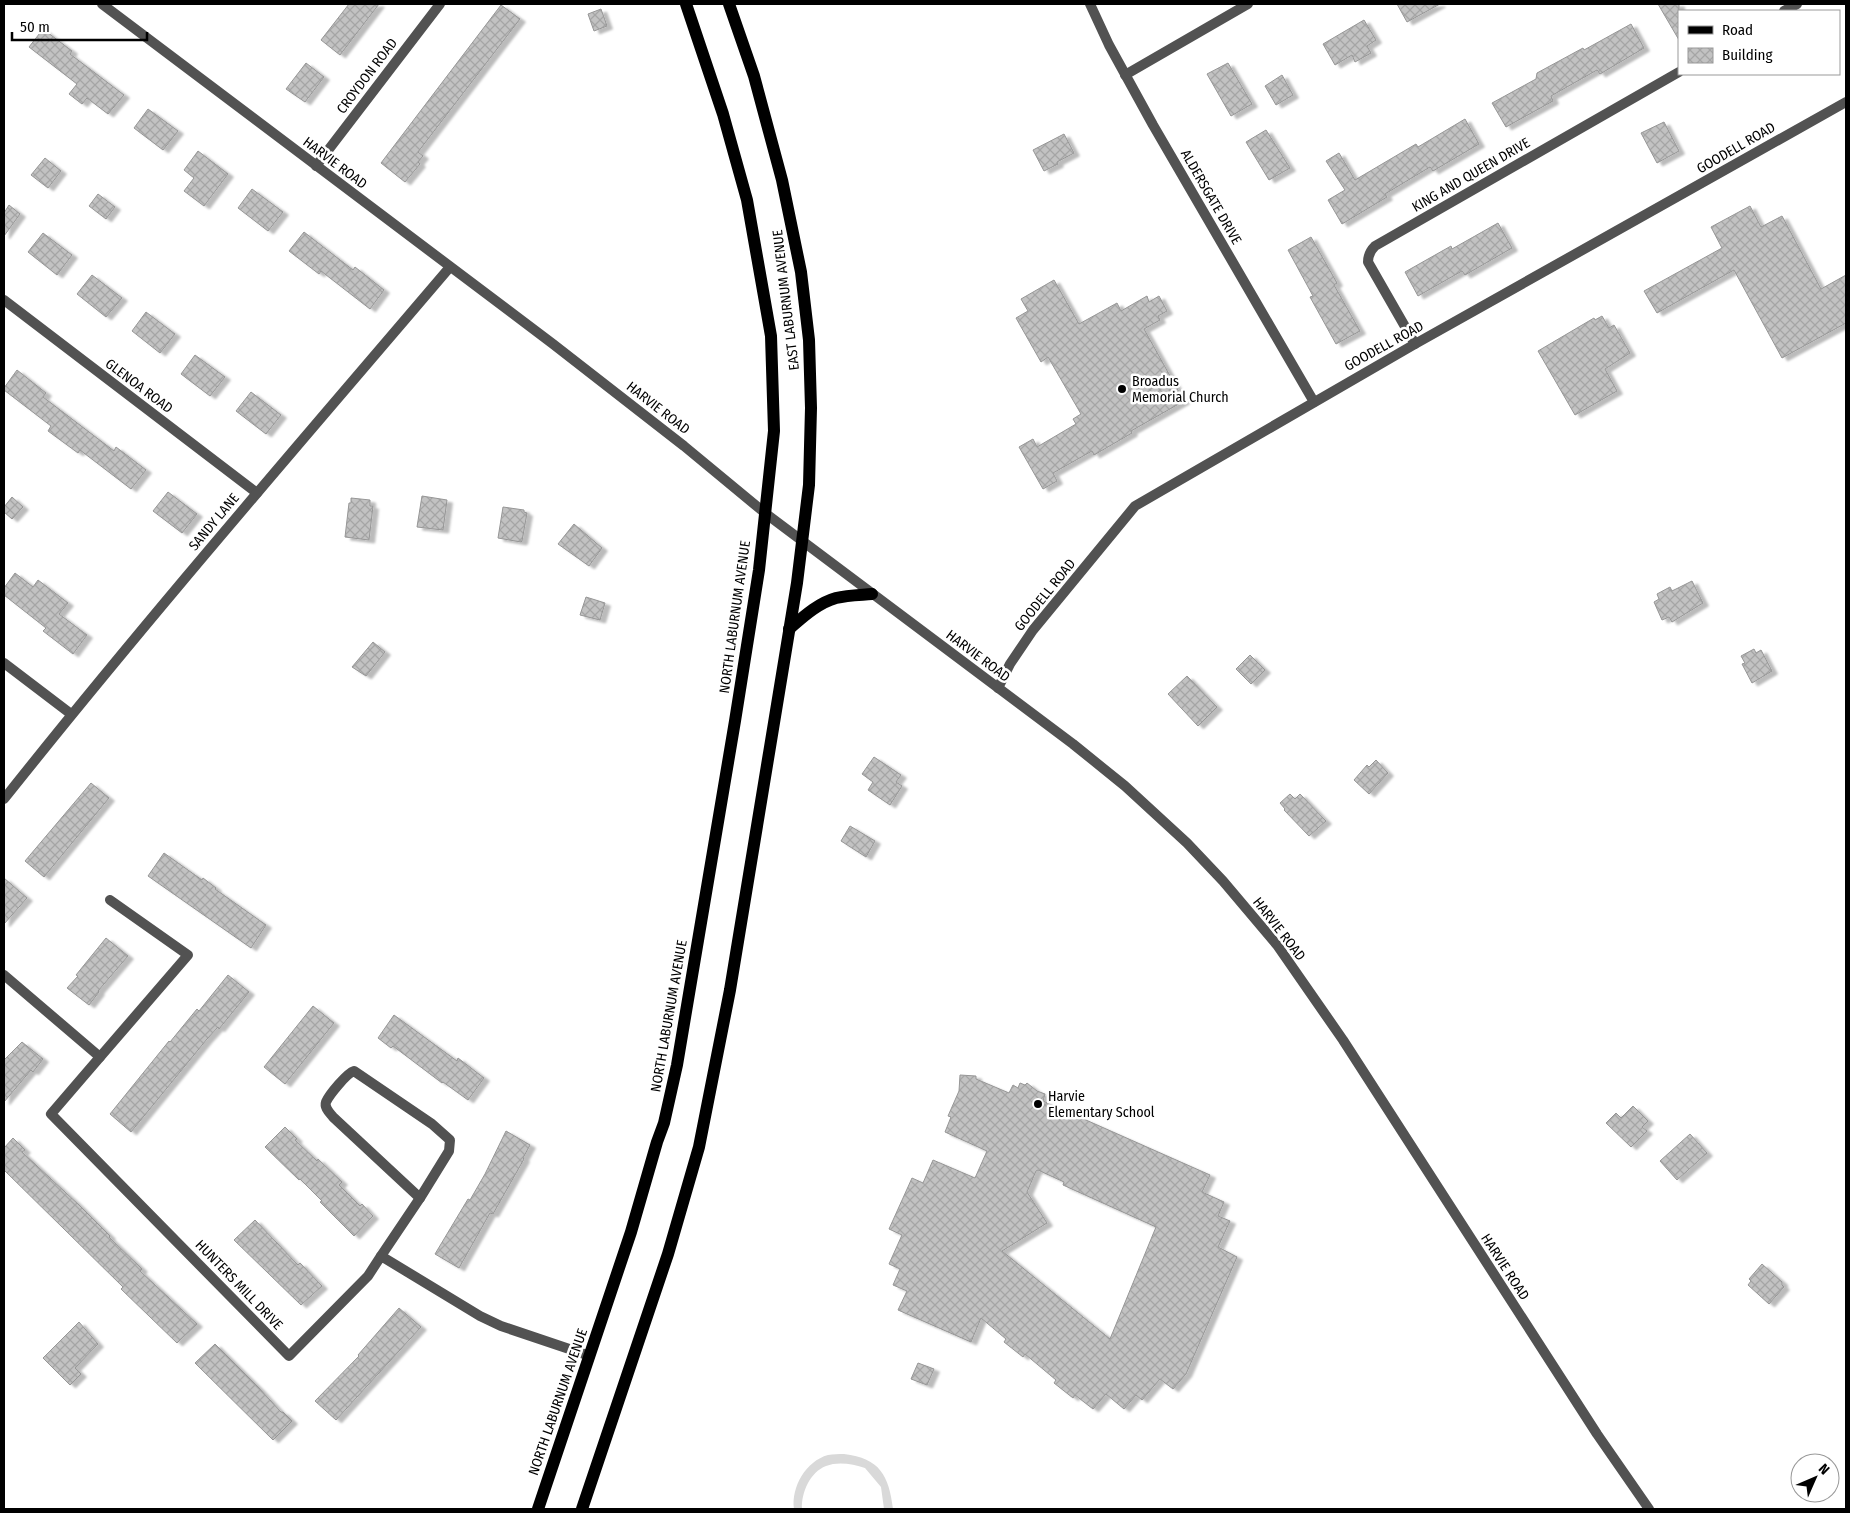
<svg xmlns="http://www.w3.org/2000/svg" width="1850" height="1513" font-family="'Fira Sans Condensed',sans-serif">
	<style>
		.grass { fill: #d9d9d9 }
		.building { fill: url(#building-cross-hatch); stroke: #969696; fill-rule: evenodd; filter: url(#shadow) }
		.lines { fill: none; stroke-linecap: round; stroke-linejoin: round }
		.minor { stroke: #525252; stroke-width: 10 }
		.tertiary { stroke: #525252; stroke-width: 10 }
		.primary { stroke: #000; stroke-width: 12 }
		.poi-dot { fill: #000; stroke: #fff; stroke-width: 2 }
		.labels { text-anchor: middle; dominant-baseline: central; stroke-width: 5; stroke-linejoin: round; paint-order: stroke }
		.street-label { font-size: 14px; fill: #000; stroke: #fff }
		.poi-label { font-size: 14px; fill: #000; stroke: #fff; text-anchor: start }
	</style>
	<defs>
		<pattern id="building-cross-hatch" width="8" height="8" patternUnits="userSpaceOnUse" patternTransform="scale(1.25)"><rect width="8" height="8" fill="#c2c2c2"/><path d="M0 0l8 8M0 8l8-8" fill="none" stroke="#a5a5a5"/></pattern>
		<filter id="shadow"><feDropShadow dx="5.5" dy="3" stdDeviation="1" flood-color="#0004"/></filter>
	</defs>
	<rect width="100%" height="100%" fill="#fff"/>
	<!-- grass -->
	<path class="grass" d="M 844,1454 C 880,1458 889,1476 893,1509 L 884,1509 L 881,1487 L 865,1468 C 853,1464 838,1461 826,1466 C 810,1472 801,1493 802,1509 L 794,1509 C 791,1487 806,1461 828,1455 C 833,1454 839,1454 844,1454 Z"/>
	<!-- building -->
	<g class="building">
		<polygon points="349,4 379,4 340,55 321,40"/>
		<polygon points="1397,4 1440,4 1407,22"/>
		<polygon points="1658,4 1679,4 1679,40"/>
		<polygon points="501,5 520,19 418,152 423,156 418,162 420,164 405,182 381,163"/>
		<polygon points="601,9 607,26 594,31 588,14"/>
		<polygon points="1364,20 1376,40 1367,46 1371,53 1355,62 1352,55 1335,65 1323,44"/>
		<polygon points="1631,24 1644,48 1600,74 1597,70 1551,96 1553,101 1506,127 1492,103 1536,79 1537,73 1583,48 1584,50"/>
		<polygon points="43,29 72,51 70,54 124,95 108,114 87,98 82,104 69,94 77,84 29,47"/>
		<polygon points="306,63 324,77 305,102 286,89"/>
		<polygon points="1228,63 1252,104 1231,116 1207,74"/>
		<polygon points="1282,75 1293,95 1276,105 1265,86"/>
		<polygon points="148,109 178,131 163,150 134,128"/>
		<polygon points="1465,119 1479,144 1433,171 1430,167 1385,194 1387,197 1342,224 1328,200 1345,190 1326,161 1339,153 1355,180 1416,144 1418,147"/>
		<polygon points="1664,122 1679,151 1657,163 1641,133"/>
		<polygon points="1266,130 1290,168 1269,180 1246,142"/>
		<polygon points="1064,134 1074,153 1057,162 1058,164 1044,171 1033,150"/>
		<polygon points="198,151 228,174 204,206 184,191 194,178 184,170"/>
		<polygon points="45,158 61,171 48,188 31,175"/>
		<polygon points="252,189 283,212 268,231 238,208"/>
		<polygon points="98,194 115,207 106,219 89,206"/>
		<polygon points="9,205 20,214 4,236 4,213"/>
		<polygon points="1750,206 1761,227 1782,216 1821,289 1846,275 1846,323 1782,358 1734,270 1657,313 1644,291 1722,248 1711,227"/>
		<polygon points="1498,223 1512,248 1465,275 1462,271 1418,296 1405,272 1451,246 1452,249"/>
		<polygon points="304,232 353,270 355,267 384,290 370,309 321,271 319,274 289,251"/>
		<polygon points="43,233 72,255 57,275 28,252"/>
		<polygon points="1311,237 1337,283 1334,285 1360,331 1336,344 1310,297 1313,296 1288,250"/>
		<polygon points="92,275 122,298 106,317 77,294"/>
		<polygon points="1054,280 1079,324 1117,303 1121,311 1147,296 1149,302 1159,296 1167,311 1158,316 1160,320 1144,329 1184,401 1131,431 1132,433 1094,455 1092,451 1053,473 1057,481 1043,489 1019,447 1033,439 1037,447 1076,424 1073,419 1081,414 1048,357 1041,362 1016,318 1028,311 1021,299"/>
		<polygon points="146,312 175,334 160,353 132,331"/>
		<polygon points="1602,316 1609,328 1614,325 1630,353 1605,369 1617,391 1575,415 1538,351 1594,318 1595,320"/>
		<polygon points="195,355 225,377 210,396 181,374"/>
		<polygon points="17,370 46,393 43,397 114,451 116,447 146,470 131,489 80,450 78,453 48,431 51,426 4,390 4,388"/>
		<polygon points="251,392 281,415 266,434 236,411"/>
		<polygon points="168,492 197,514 182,533 153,511"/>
		<polygon points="422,496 447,500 443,530 417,527"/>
		<polygon points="12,497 23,507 12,519 4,512 4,507"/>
		<polygon points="351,498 370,500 370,506 373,506 369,540 345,537 349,503 351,503"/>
		<polygon points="503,507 524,510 524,512 527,513 522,541 521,542 498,538"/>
		<polygon points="574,524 602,548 589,566 558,544"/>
		<polygon points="15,573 33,587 38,580 68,603 59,614 87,635 73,654 43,631 46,628 4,595 4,588"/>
		<polygon points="1692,581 1703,603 1672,622 1669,617 1662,620 1654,602 1659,599 1657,594 1670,587 1672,591"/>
		<polygon points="586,597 605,603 600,620 580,615"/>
		<polygon points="373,642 385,652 366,676 352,667"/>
		<polygon points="1754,649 1756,653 1761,650 1772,671 1752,683 1742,664 1745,663 1741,656"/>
		<polygon points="1250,655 1265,670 1251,684 1236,669"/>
		<polygon points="1187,676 1217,707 1198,726 1168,694"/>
		<polygon points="874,757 901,775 896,782 902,786 890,805 868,790 873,782 862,774"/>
		<polygon points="1376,760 1388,773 1369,794 1354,780 1367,765 1369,767"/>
		<polygon points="91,783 109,798 44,877 25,861"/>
		<polygon points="1290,794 1295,799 1300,794 1326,821 1309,836 1284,810 1285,809 1280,803"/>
		<polygon points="850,826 875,841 866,857 841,841"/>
		<polygon points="164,853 202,880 203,878 216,888 215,889 266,925 251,948 148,876"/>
		<polygon points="4,878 27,898 4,924"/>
		<polygon points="106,938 128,956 98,991 99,992 89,1005 67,988 78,976 76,975"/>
		<polygon points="228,975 249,992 219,1029 218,1027 207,1039 131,1132 110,1114 169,1041 170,1042 197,1009 199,1011"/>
		<polygon points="313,1006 334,1023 285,1084 264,1067"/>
		<polygon points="394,1015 457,1061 458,1058 484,1078 468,1100 443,1082 442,1083 393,1046 391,1048 378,1038"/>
		<polygon points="22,1042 43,1059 33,1072 31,1070 4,1102 4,1060"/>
		<path d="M 960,1075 L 976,1076 L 976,1079 L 1009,1093 L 1013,1085 L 1018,1088 L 1020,1083 L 1025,1085 L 1027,1083 L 1037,1091 L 1045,1094 L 1043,1101 L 1210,1175 L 1202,1192 L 1224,1202 L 1218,1216 L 1230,1221 L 1218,1247 L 1237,1257 L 1186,1374 L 1173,1389 L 1160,1379 L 1142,1400 L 1136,1395 L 1124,1409 L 1106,1394 L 1093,1409 L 1075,1395 L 1073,1398 L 1054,1383 L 1056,1380 L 1025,1354 L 1023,1357 L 1004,1342 L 1006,1339 L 981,1318 L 971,1342 L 898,1310 L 907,1291 L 893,1285 L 900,1269 L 889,1264 L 902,1235 L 889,1229 L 912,1178 L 923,1183 L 933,1160 L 975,1178 L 987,1151 L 945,1132 L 951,1117 L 948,1116 L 959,1091 ZM 1038,1170 L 1064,1182 L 1063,1185 L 1156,1227 L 1110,1339 L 1002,1251 L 1047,1223 L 1027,1192 L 1036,1171 Z"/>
		<polygon points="1633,1106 1648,1121 1642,1127 1647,1131 1631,1147 1606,1123 1616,1113 1621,1118"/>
		<polygon points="285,1127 297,1139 295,1140 317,1161 318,1159 342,1182 339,1185 360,1206 362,1204 373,1216 354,1236 320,1202 322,1201 300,1179 299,1180 265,1147"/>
		<polygon points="506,1131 530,1145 523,1158 524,1159 493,1214 490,1213 459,1268 435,1254 468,1199 470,1200 485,1174"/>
		<polygon points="1690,1134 1707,1153 1677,1180 1660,1161"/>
		<polygon points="13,1138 25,1150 22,1152 79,1205 110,1236 109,1237 142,1269 140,1271 197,1324 177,1343 121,1289 123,1287 4,1170 4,1148"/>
		<polygon points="255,1220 298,1265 300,1263 322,1286 301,1305 234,1240"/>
		<polygon points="1762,1264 1782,1282 1782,1285 1784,1287 1769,1304 1748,1285 1751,1281 1749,1279"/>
		<polygon points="399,1308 421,1327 336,1420 315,1401 359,1356 358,1355"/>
		<polygon points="79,1322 98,1344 75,1368 81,1374 70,1385 43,1358"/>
		<polygon points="215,1344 259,1388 281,1412 283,1412 292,1421 273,1440 195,1363"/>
		<polygon points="918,1363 934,1369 927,1385 911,1379"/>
	</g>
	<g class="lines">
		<!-- minor -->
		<g class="minor">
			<polyline points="1090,4 1109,45 1153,125 1314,402"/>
			<polyline points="1784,11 1797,4"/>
			<polyline points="1125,75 1248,4"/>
			<polyline points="316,166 440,4"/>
			<polyline points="4,300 257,493"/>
			<path d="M 1415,344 L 1368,262 C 1368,255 1370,251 1375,246 L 1679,72"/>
			<polyline points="4,663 71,714"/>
			<polyline points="998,688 1010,664 1033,630 1135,506 1415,344 1846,102"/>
			<path d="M 4,799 C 148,618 300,443 450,267"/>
			<polyline points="4,975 100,1057 51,1114 289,1356 368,1276 381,1256 480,1316 501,1326 590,1356"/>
			<polyline points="100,1057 188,955 110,900"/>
			<path d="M 354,1071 L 432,1124 L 450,1140 L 449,1151 L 420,1198 L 333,1117 C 330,1113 324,1108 326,1102 C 329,1095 347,1073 354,1071 Z"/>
			<polyline points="381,1256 420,1198"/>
		</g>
		<!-- tertiary -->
		<polyline class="tertiary" points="102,4 553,344 684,446 765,513 1073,744 1125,786 1187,843 1223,881 1277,945 1343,1040 1597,1434 1649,1509"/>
		<!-- primary -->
		<g class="primary">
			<path d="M 789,629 C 803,617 818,603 836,598 C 848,595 861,595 872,594"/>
			<polyline points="538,1509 631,1232 657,1142 664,1123 677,1065 735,721 759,570 774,431 771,336 747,200 723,114 686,4"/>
			<polyline points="582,1509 668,1254 699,1147 730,990 797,583 809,485 811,408 809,340 801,272 782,180 754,76 729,4"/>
		</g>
	</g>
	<!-- markers -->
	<g class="poi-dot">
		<circle cx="1122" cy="389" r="5"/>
		<circle cx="1038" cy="1104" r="5"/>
	</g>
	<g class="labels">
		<!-- street labels -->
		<g class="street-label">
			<text transform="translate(367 76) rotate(-53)">CROYDON ROAD</text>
			<text transform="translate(1736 148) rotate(-30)">GOODELL ROAD</text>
			<text transform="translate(335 163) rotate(37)">HARVIE ROAD</text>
			<text transform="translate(1471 175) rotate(-30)">KING AND QUEEN DRIVE</text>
			<text transform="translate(1211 197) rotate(60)">ALDERSGATE DRIVE</text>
			<text transform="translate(786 300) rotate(-97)">EAST LABURNUM AVENUE</text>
			<text transform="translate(1384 346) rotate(-29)">GOODELL ROAD</text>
			<text transform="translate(139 386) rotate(37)">GLENOA ROAD</text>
			<text transform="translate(658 408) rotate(38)">HARVIE ROAD</text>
			<text transform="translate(214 522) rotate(-50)">SANDY LANE</text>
			<text transform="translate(1045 595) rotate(-51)">GOODELL ROAD</text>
			<text transform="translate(735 617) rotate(-82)">NORTH LABURNUM AVENUE</text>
			<text transform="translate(978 656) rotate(37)">HARVIE ROAD</text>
			<text transform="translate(1279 929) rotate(52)">HARVIE ROAD</text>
			<text transform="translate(669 1016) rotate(-80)">NORTH LABURNUM AVENUE</text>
			<text transform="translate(1505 1267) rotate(57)">HARVIE ROAD</text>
			<text transform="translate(239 1285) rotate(46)">HUNTERS MILL DRIVE</text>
			<text transform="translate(558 1402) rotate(-71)">NORTH LABURNUM AVENUE</text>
		</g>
		<!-- poi labels -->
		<g class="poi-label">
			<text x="1132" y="381">Broadus<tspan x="1132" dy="16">Memorial Church</tspan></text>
			<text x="1048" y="1096">Harvie<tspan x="1048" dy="16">Elementary School</tspan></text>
		</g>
	</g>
	<!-- border -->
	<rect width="1850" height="1513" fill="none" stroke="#000000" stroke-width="10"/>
	<!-- legend -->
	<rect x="1678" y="10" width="162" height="65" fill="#ffffff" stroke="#999999"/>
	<rect x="1688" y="26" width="25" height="8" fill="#000000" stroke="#999999"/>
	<text x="1722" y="35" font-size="15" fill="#000000">Road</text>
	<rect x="1688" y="48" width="25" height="15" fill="url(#building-cross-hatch)" stroke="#999999"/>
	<text x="1722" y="60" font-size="15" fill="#000000">Building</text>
	<!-- north arrow -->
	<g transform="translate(1815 1478) rotate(45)"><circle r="24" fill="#ffffff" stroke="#999999"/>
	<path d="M0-4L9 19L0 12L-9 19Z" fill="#000000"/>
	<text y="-8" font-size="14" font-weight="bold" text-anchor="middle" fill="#000000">N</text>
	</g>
	<!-- scale -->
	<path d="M12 32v8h135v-8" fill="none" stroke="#000000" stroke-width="2.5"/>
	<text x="20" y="32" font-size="15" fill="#000000" stroke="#ffffff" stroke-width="4" paint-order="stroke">50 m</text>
</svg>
